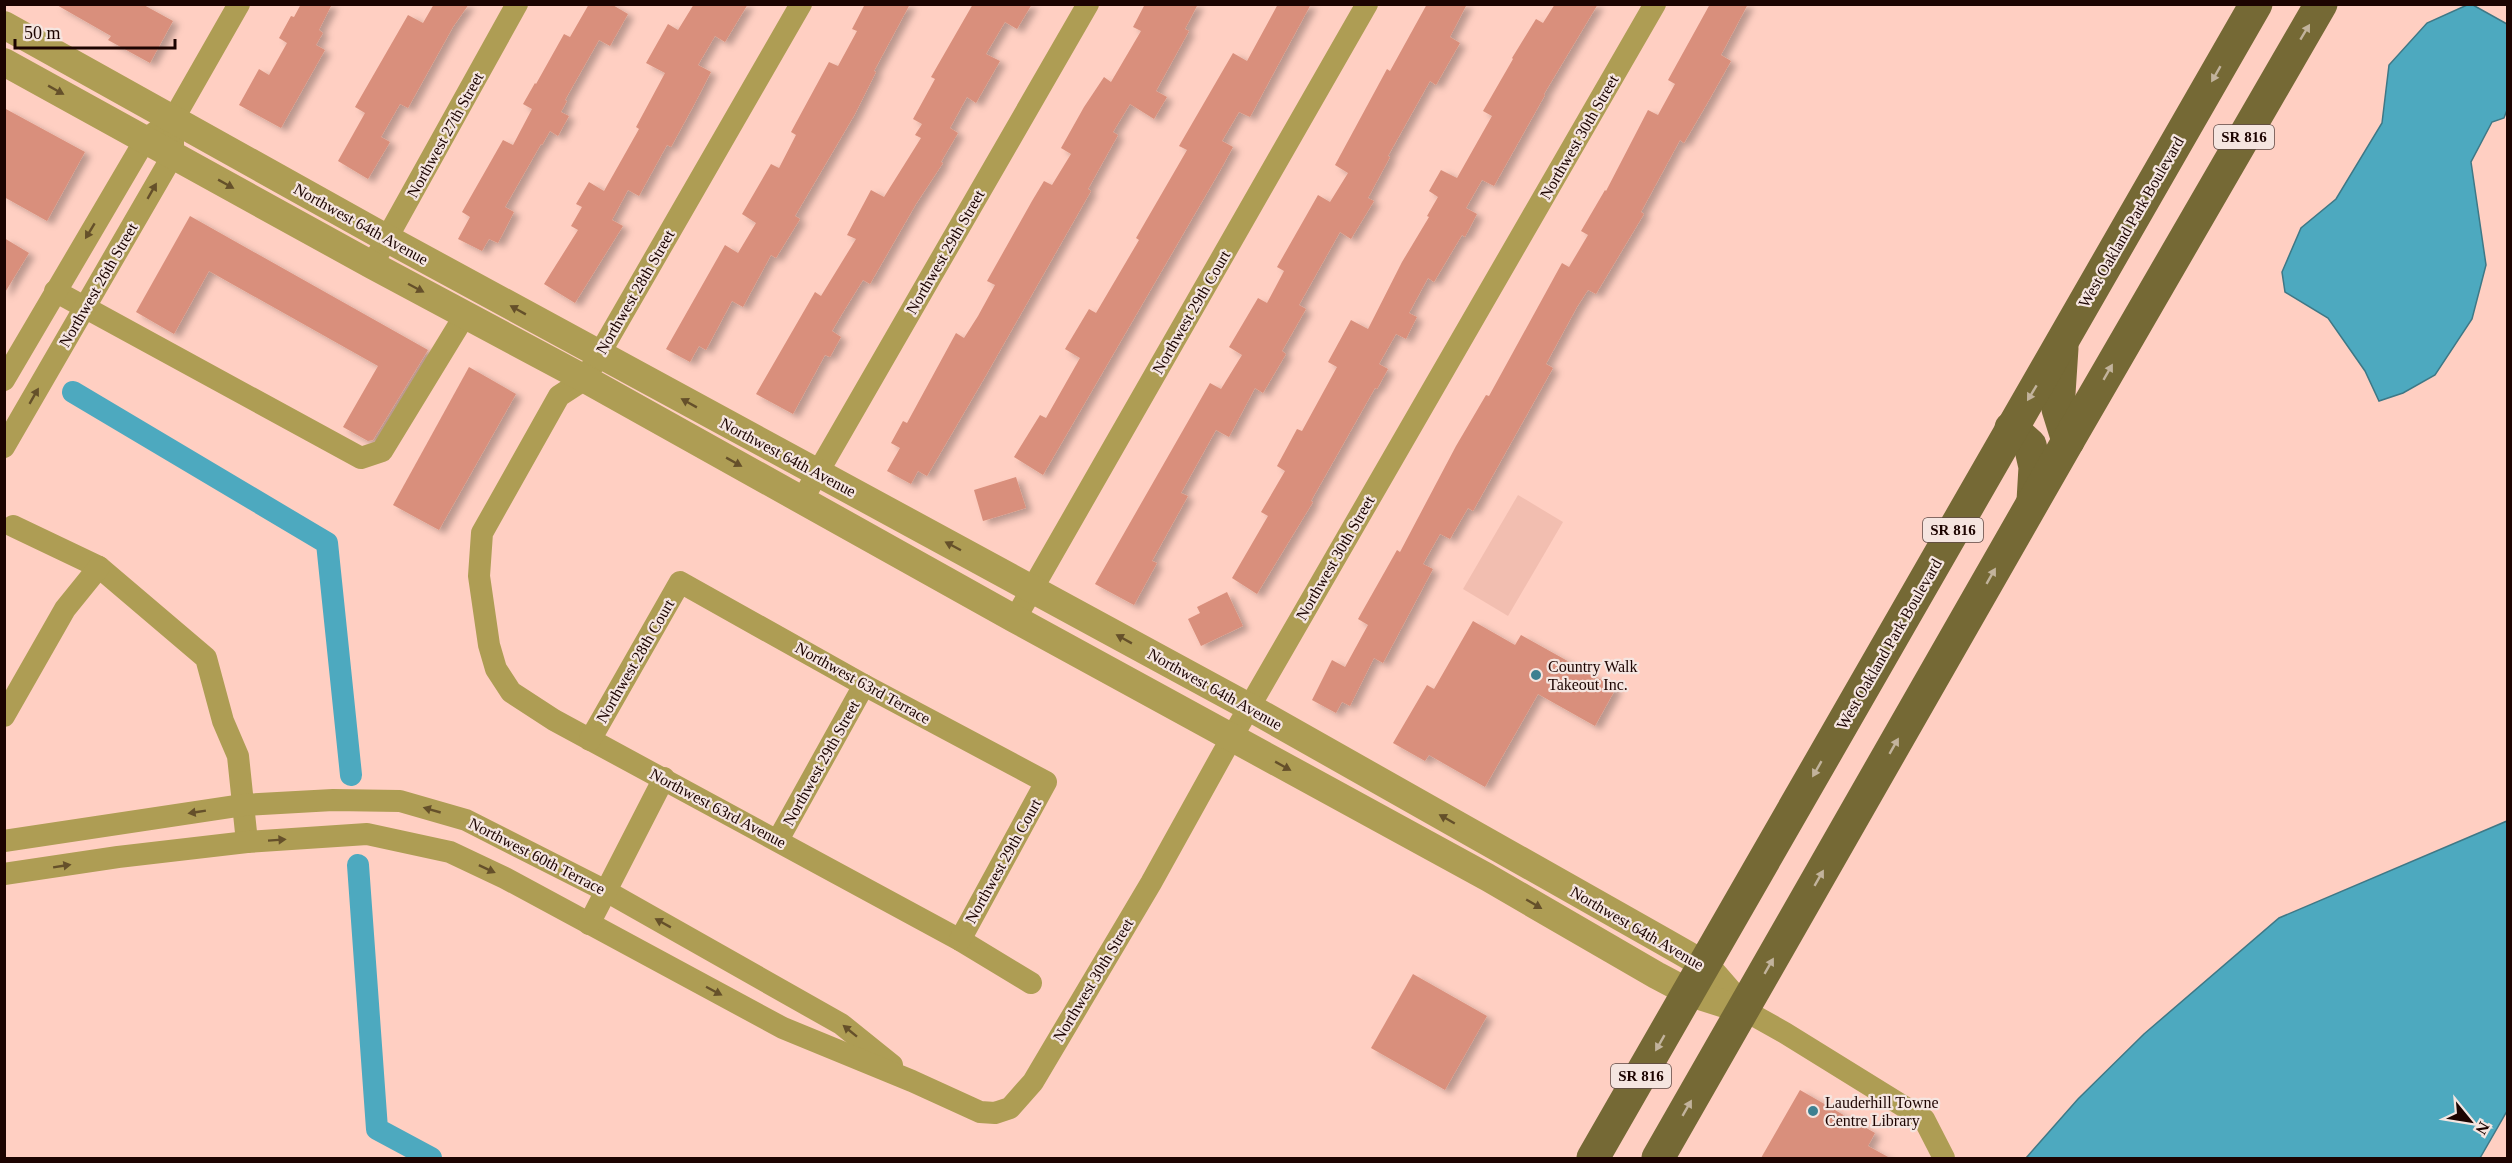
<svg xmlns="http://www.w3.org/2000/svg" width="2512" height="1163" font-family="'Times New Roman',serif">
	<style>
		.built { fill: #f2beb0 }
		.water { fill: #4da9bf; stroke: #3e7886; stroke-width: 1.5 }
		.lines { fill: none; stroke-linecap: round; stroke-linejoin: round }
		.canal { stroke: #4da9bf; stroke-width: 22 }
		.building { fill: #d98f7b; filter: url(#shadow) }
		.minor { stroke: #ae9d54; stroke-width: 22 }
		.tertiary { stroke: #ae9d54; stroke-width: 28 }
		.primary { stroke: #756935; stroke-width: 33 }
		.oneway { fill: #c2b39c }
		.oneway2 { fill: #65502a }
		.poi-dot { fill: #3d8091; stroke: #f5e5e0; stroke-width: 2 }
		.labels { text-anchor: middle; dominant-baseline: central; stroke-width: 4.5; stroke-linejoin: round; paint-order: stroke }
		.shield { fill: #f5e5e0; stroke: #5d4844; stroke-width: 1.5 }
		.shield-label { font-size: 15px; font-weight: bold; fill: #1c0401 }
		.street-label { font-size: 16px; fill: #1c0401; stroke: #f5e5e0 }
		.poi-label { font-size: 16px; fill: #1c0401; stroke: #f5e5e0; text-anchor: start }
	</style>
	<defs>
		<filter id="shadow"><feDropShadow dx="6" dy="4" stdDeviation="3" flood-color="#0004"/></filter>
	</defs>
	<rect width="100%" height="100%" fill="#ffcfc2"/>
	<!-- built -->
	<polygon class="built" points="1518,495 1563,522 1508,616 1463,589"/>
	<!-- water -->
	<g class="water">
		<polygon points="2467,5 2473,5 2507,24 2507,110 2504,118 2492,122 2471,162 2486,265 2472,319 2435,375 2403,393 2379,401 2365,371 2328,318 2285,292 2282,272 2301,228 2336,199 2382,123 2389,65 2427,23"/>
		<polygon points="2507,821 2507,1111 2480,1158 2026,1158 2078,1099 2144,1034 2279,918"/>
	</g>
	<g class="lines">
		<!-- canal -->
		<g class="canal">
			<polyline points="73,392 327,543 351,775"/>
			<polyline points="358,865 377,1129 431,1158"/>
		</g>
	</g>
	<!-- building -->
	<g class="building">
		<polygon points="55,4 142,4 173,21 150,63 108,40 111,36"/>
		<polygon points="301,4 332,4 319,30 323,33 316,45 325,50 281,128 239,105 259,69 269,75 287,43 279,38 291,16 294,17"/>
		<polygon points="434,4 469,4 453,27 408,108 400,104 381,137 390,142 368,179 338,161 365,113 355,107 408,15 423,23"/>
		<polygon points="589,4 611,4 628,14 610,46 599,40 565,100 567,101 561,112 569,116 558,136 550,131 542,145 541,144 505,207 514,212 498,243 489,239 482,251 458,239 470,217 462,212 503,140 513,145 532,109 523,104 535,83 536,84 564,34 570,37"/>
		<polygon points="694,4 748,4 725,42 715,36 698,65 711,72 694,105 671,147 667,145 639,196 628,190 612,220 623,226 575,303 544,284 578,230 571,226 582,207 576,204 589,182 604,191 639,129 636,127 665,73 646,63 668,24 678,30"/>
		<polygon points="865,4 910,4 874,71 876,72 855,114 795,216 800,219 776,258 771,255 743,307 732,301 706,350 699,346 690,362 666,349 725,245 738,253 756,223 742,214 771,164 779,168 796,135 791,132 829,62 838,66 857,31 852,29"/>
		<polygon points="973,4 1032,4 1017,29 1005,22 986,54 1000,61 976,103 967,97 950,128 958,133 941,162 943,163 916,204 870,284 863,280 842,314 832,331 841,337 830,357 825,355 793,414 756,394 815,292 821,296 856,239 847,235 871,190 884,197 921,138 915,135 922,124 913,119 935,79 931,77"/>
		<polygon points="1145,4 1198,4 1185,29 1189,31 1156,91 1167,97 1154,119 1130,104 1113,132 1118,135 1088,189 1091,191 985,377 927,476 918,471 911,484 887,471 900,448 891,443 903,421 907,423 956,333 964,338 978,316 995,285 987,281 1032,201 1044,181 1052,185 1071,154 1061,148 1084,107 1104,77 1111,82 1141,31 1133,27"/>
		<polygon points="1278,4 1311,4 1250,117 1239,112 1222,141 1233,147 1221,169 1043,475 1014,457 1040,415 1046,418 1080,358 1065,349 1089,309 1096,313 1139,240 1136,238 1187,150 1179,146 1233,53 1247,61"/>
		<polygon points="1427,4 1467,4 1450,37 1460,43 1436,85 1430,81 1388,156 1390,157 1368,198 1374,201 1351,239 1340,232 1299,305 1306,309 1282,351 1286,354 1263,393 1255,388 1229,437 1216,430 1181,493 1188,496 1152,561 1157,563 1134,605 1095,584 1210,383 1221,389 1242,355 1229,347 1258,298 1267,303 1284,271 1277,267 1318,195 1330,202 1348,173 1335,165 1387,69 1390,71"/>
		<polygon points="1555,4 1598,4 1544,94 1545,95 1494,186 1482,180 1466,208 1477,214 1465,237 1462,235 1434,282 1428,278 1409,313 1417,317 1406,339 1396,334 1379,364 1388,369 1377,389 1375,388 1311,501 1313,502 1257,594 1232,578 1268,516 1261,512 1285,471 1277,466 1297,429 1302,431 1337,367 1328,362 1351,320 1368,329 1402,262 1429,217 1427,216 1438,197 1429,191 1441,170 1457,178 1492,116 1483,111 1513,59 1512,58 1536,19 1543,23"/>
		<polygon points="1710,4 1748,4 1721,55 1731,61 1708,102 1684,143 1680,140 1641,212 1644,214 1596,294 1588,290 1577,307 1546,364 1553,368 1473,511 1468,508 1450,539 1440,534 1423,564 1433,569 1383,663 1374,658 1350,706 1342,702 1336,713 1312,700 1332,660 1345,667 1368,625 1358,619 1397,550 1400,552 1456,446 1486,395 1489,396 1562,263 1569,267 1588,235 1581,231 1605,190 1606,191 1648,110 1658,115 1675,84 1668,80"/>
		<polygon points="4,108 85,152 47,221 4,197"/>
		<polygon points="190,216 428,350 373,440 368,441 343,427 378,366 209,271 174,334 136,312"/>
		<polygon points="4,238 29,253 4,294"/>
		<polygon points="469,367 516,394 439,530 393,505"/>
		<polygon points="1016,477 1026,508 983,521 974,490"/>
		<polygon points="1227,592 1243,626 1201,646 1188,619 1200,613 1197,607"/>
		<polygon points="1473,621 1515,645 1521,635 1616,688 1595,726 1538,694 1485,787 1429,755 1425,761 1393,743 1427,685 1434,689"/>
		<polygon points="1413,974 1487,1016 1445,1090 1371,1048"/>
		<polygon points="1800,1090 1875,1133 1868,1146 1890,1158 1761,1158"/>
	</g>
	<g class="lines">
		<!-- minor -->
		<g class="minor">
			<polyline points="801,4 585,379 559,396 482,533 479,576 489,645 496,669 511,692 554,720 960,940 1031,983"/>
			<polyline points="372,265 517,4"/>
			<polyline points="55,291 361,458 382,451 465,315"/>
			<polyline points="4,380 145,140 174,118 239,4"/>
			<polyline points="4,447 173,155 173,138"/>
			<polyline points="802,500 1088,4"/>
			<polyline points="13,526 99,567 206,658 223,721 238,756 247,842"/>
			<polyline points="1015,619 1367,4"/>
			<polyline points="4,716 65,609 99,567"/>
			<polyline points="590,740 680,582 864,685 1046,782 960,940"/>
			<polyline points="778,840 864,685"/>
			<polyline points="4,841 243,805 333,800 400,801 466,820 606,891 841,1024 892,1065"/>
			<polyline points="4,874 118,857 247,842 367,834 450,852 505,878 783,1028 912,1081 980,1112 995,1113 1010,1108 1033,1082 1151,883 1232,737 1655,4"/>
			<polyline points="589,924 664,778"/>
			<polyline points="1744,1010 1785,1033 1924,1119 1944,1158"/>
		</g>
		<!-- tertiary -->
		<g class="tertiary">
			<polyline points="4,25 386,238 1249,707 1663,941 1705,965 1744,1010"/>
			<polyline points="4,62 372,265 585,379 1015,619 1487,877 1656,975 1690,993 1744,1010"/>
		</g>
		<!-- primary -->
		<g class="primary">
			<polyline points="2062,348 2058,409 2068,441"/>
			<polyline points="2011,428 2030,445 2035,467 2033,501"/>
			<polyline points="1593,1158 2256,4"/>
			<polyline points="1658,1158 2068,441 2321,4"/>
		</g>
	</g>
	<!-- one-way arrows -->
	<defs><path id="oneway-solid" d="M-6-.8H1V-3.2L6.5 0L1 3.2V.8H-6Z" transform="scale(1.5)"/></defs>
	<g class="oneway">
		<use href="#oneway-solid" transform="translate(2305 32) rotate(-59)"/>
		<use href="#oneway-solid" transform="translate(2216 74) rotate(120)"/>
		<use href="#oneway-solid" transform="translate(2108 372) rotate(-60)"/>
		<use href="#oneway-solid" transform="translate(2032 393) rotate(121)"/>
		<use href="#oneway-solid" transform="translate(1991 576) rotate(-60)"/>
		<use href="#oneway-solid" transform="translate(1894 746) rotate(-60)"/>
		<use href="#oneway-solid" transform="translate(1817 769) rotate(120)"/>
		<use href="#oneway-solid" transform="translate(1819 878) rotate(-60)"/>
		<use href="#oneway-solid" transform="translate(1769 966) rotate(-60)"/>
		<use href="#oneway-solid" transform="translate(1660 1043) rotate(120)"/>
		<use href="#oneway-solid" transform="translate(1687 1108) rotate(-60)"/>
	</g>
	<g class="oneway2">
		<use href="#oneway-solid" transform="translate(56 90) rotate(29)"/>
		<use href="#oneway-solid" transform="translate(226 184) rotate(29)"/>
		<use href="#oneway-solid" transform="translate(152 191) rotate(-60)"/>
		<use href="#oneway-solid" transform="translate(90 231) rotate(121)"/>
		<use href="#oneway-solid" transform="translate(416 288) rotate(28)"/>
		<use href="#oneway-solid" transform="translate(518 310) rotate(-151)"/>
		<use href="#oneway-solid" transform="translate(34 396) rotate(-60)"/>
		<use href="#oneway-solid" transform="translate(689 403) rotate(-151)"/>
		<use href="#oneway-solid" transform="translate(734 462) rotate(29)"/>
		<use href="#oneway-solid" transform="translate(953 546) rotate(-152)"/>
		<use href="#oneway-solid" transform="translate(1124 639) rotate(-151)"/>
		<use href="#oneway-solid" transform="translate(1283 766) rotate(29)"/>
		<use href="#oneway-solid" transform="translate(432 810) rotate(-164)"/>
		<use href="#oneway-solid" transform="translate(197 812) rotate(171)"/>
		<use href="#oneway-solid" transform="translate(1447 819) rotate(-150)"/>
		<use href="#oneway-solid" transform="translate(277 840) rotate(-4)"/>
		<use href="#oneway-solid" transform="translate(62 866) rotate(-9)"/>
		<use href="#oneway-solid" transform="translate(487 869) rotate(25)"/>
		<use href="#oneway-solid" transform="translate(1534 904) rotate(30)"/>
		<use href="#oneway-solid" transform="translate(663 923) rotate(-151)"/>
		<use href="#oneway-solid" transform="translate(714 991) rotate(28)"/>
		<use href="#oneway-solid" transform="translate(850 1031) rotate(-141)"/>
	</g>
	<!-- markers -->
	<g class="poi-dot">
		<circle cx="1536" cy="675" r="6"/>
		<circle cx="1813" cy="1111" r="6"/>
	</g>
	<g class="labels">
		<!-- shield labels -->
		<g class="shield">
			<rect x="2214" y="125" width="60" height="24" rx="4.5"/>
			<rect x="1923" y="518" width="60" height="24" rx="4.5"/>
			<rect x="1611" y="1064" width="60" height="24" rx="4.5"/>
		</g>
		<g class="shield-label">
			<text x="2244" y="137">SR 816</text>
			<text x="1953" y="530">SR 816</text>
			<text x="1641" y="1076">SR 816</text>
		</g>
		<!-- street labels -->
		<g class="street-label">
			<text transform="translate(445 135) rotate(-61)">Northwest 27th Street</text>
			<text transform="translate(1579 137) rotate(-60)">Northwest 30th Street</text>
			<text transform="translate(2131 222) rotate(-60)">West Oakland Park Boulevard</text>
			<text transform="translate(361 224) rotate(29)">Northwest 64th Avenue</text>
			<text transform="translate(945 252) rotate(-60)">Northwest 29th Street</text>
			<text transform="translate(98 285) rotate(-60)">Northwest 26th Street</text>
			<text transform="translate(635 292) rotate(-60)">Northwest 28th Street</text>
			<text transform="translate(1191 312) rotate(-60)">Northwest 29th Court</text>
			<text transform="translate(788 457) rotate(28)">Northwest 64th Avenue</text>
			<text transform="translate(1335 558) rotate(-60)">Northwest 30th Street</text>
			<text transform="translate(1889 644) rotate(-60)">West Oakland Park Boulevard</text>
			<text transform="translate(635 661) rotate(-60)">Northwest 28th Court</text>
			<text transform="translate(863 683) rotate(29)">Northwest 63rd Terrace</text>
			<text transform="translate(1215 689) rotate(29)">Northwest 64th Avenue</text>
			<text transform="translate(821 763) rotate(-61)">Northwest 29th Street</text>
			<text transform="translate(718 808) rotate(28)">Northwest 63rd Avenue</text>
			<text transform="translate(537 856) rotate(27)">Northwest 60th Terrace</text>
			<text transform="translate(1003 861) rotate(-61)">Northwest 29th Court</text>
			<text transform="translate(1637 928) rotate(30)">Northwest 64th Avenue</text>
			<text transform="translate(1093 980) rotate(-59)">Northwest 30th Street</text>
		</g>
		<!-- poi labels -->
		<g class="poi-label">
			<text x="1548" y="666">Country Walk<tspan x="1548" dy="18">Takeout Inc.</tspan></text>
			<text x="1825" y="1102">Lauderhill Towne<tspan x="1825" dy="18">Centre Library</tspan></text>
		</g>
	</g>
	<!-- border -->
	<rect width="2512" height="1163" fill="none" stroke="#1c0401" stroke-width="12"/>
	<!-- north arrow -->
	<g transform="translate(2470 1121) rotate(120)" stroke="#f5e5e0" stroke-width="4.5" paint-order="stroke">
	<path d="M0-4.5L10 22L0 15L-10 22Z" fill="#1c0401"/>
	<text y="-9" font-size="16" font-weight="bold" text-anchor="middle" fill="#1c0401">N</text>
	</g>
	<!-- scale -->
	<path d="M15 39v9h160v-9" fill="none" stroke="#1c0401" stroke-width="3"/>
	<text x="24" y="39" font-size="18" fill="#1c0401" stroke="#f5e5e0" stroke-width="4.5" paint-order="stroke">50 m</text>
</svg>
